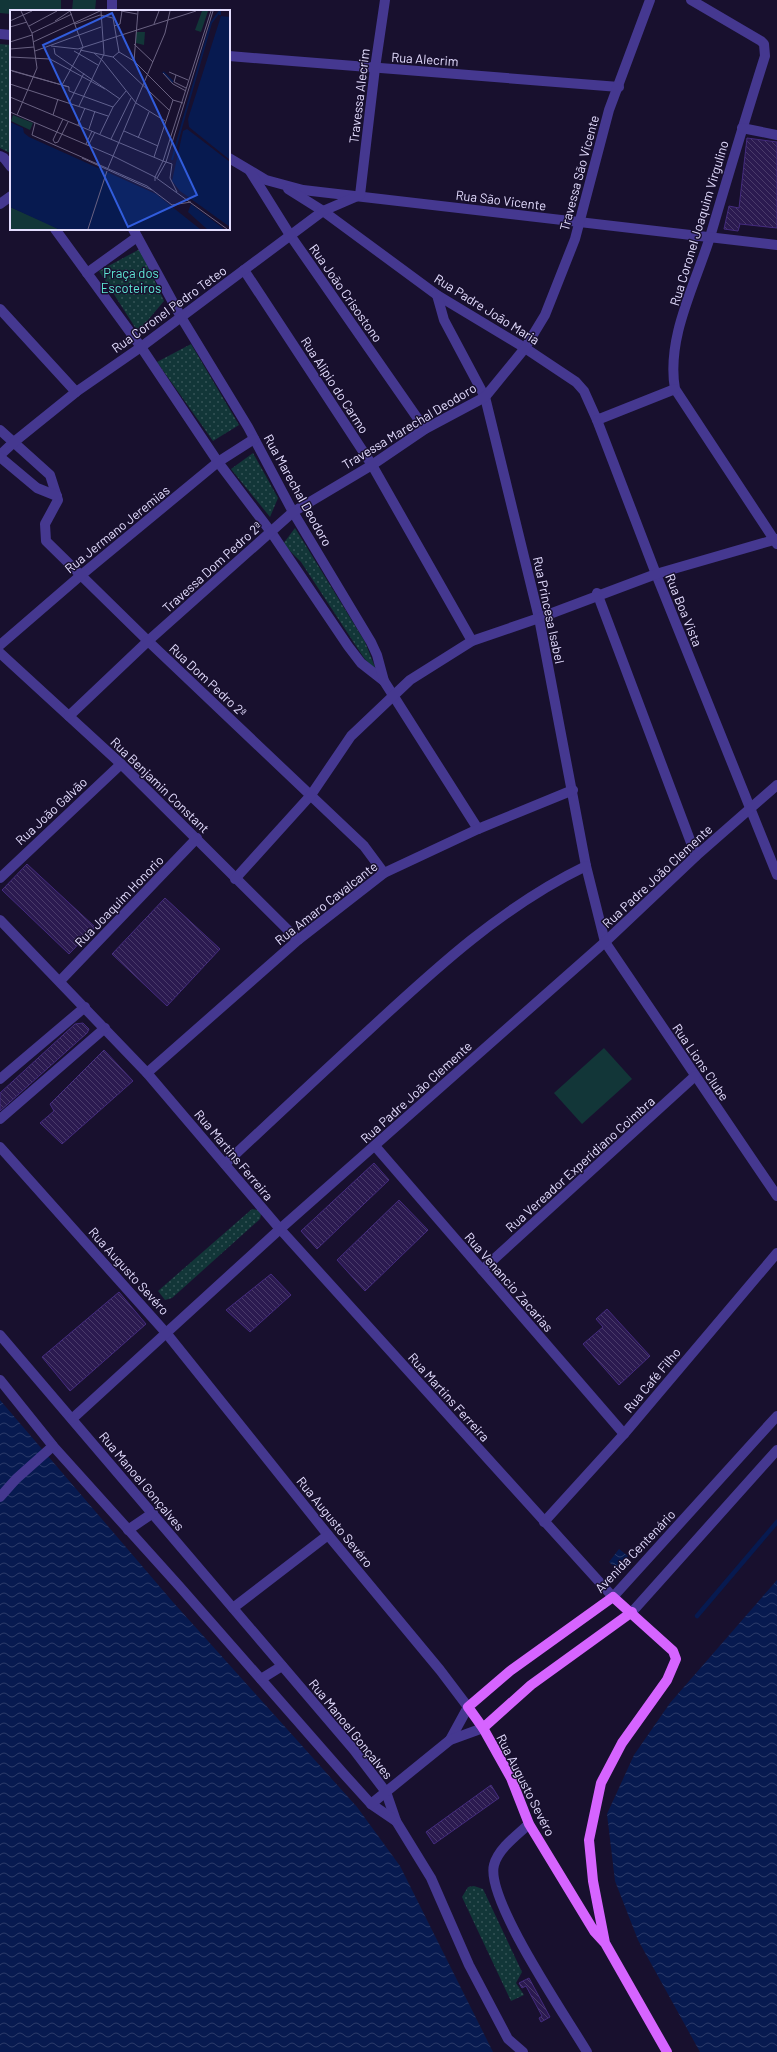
<svg xmlns="http://www.w3.org/2000/svg" width="777" height="2052" font-family="Barlow,sans-serif">
	<style>
		.grass { fill: url(#grass-dots) }
		.garden { fill: #123638 }
		.water { fill: url(#water-waves) }
		.lines { fill: none; stroke-linecap: round; stroke-linejoin: round }
		.stream { stroke: #071a50; stroke-width: 4.5 }
		.building { fill: url(#building-back-hatch); stroke: #442b7e }
		.minor { stroke: #453890; stroke-width: 10 }
		.major { stroke: #d664ff; stroke-width: 10 }
		.labels { text-anchor: middle; dominant-baseline: central; stroke-width: 3; stroke-linejoin: round; paint-order: stroke }
		.street-label { font-size: 13px; fill: #e4ddff; stroke: #18102e }
		.park-label { font-size: 13px; fill: #5ee9d5; stroke: #18102e }
		.inset-river { fill: none; stroke: #071a50; stroke-width: 2 }
		.inset-road { fill: none; stroke: #6a6282; stroke-width: 1 }
		.view { fill: #315cdc; fill-opacity: 0.15; stroke: #315cdc; stroke-width: 2 }
		.inset-edge { fill: none; stroke: #e4ddff; stroke-width: 2 }
	</style>
	<defs>
		<pattern id="grass-dots" width="8" height="8" patternUnits="userSpaceOnUse"><rect width="8" height="8" fill="#123638"/><path d="M2 2h.1M6 6h.1" fill="none" stroke="#345356" stroke-width="1.8" stroke-linecap="round"/></pattern>
		<pattern id="water-waves" width="16" height="10" patternUnits="userSpaceOnUse"><rect width="16" height="10" fill="#071a50"/><path d="M0 5q4-4 8 0t8 0" fill="none" stroke="#2b3b6a"/></pattern>
		<pattern id="building-back-hatch" width="6" height="6" patternUnits="userSpaceOnUse"><rect width="6" height="6" fill="#2b1a50"/><path d="M-1 5l2 2M0 0l6 6M5-1l2 2" fill="none" stroke="#4a3b6a"/></pattern>
	</defs>
	<rect width="100%" height="100%" fill="#18102e"/>
	<!-- grass -->
	<g class="grass">
		<polygon points="0,44 11,45 10,153 0,148"/>
		<polygon points="140,249 164,301 138,332 99,271"/>
		<polygon points="191,344 239,425 213,441 157,362"/>
		<polygon points="253,453 278,498 270,517 231,469"/>
		<polygon points="295,528 365,642 377,672 364,658 301,562 283,544"/>
		<polygon points="252,1209 258,1210 261,1214 260,1219 172,1298 165,1300 158,1291"/>
		<polygon points="474,1886 483,1889 522,1972 516,1983 524,1995 511,2001 462,1897 468,1887"/>
	</g>
	<!-- garden -->
	<g class="garden">
		<polygon points="0,0 61,0 61,11 11,11 11,14 0,13"/>
		<polygon points="73,0 96,0 95,11 72,11"/>
		<polygon points="604,1048 632,1079 582,1124 554,1093"/>
	</g>
	<!-- water -->
	<g class="water">
		<polygon points="0,1400 172,1601 357,1807 400,1866 493,2052 0,2052"/>
		<polygon points="619,1549 628,1556 617,1569 609,1562"/>
		<polygon points="777,1580 777,2052 700,2052 638,1940 615,1881 607,1814 634,1755 670,1703"/>
	</g>
	<g class="lines">
		<!-- stream -->
		<polyline class="stream" points="697,1616 777,1522"/>
	</g>
	<!-- building -->
	<g class="building">
		<polygon points="747,138 777,142 777,228 740,224 738,231 724,229 729,206 739,208"/>
		<polygon points="27,864 95,927 69,954 2,890"/>
		<polygon points="165,898 220,949 167,1006 112,954"/>
		<polygon points="83,1023 89,1029 87,1033 0,1111 0,1093 75,1024"/>
		<polygon points="104,1050 133,1081 62,1144 40,1123 54,1111 50,1104"/>
		<polygon points="374,1163 389,1180 317,1249 301,1231"/>
		<polygon points="399,1200 428,1230 365,1291 337,1260"/>
		<polygon points="271,1274 291,1295 250,1332 226,1310"/>
		<polygon points="119,1292 146,1324 70,1391 42,1357"/>
		<polygon points="607,1309 650,1356 619,1385 583,1344 603,1327 596,1319"/>
		<polygon points="491,1785 499,1798 434,1844 426,1832"/>
		<polygon points="529,1978 550,2017 541,2022 539,2018 542,2016 526,1986 522,1988 519,1983"/>
	</g>
	<g class="lines">
		<!-- minor -->
		<g class="minor">
			<path d="M 691,0 L 761,41 L 764,44 L 765,56 C 746,116 728,176 710,237 C 695,285 666,338 675,389 L 777,544"/>
			<polyline points="112,11 112,0"/>
			<polyline points="0,34 11,35"/>
			<polyline points="229,56 619,87"/>
			<polyline points="742,128 777,135"/>
			<polyline points="0,156 4,158 11,167"/>
			<polyline points="229,158 266,180 303,190 777,245"/>
			<polyline points="250,171 290,235 425,429"/>
			<polyline points="288,189 323,211 437,295 525,348 576,382 584,391 597,420 675,389"/>
			<polyline points="0,204 11,196"/>
			<polyline points="55,229 141,347 218,462 271,532 348,646 361,663 384,681"/>
			<polyline points="133,229 181,317 248,427 293,512 371,642 377,655 384,681 478,829"/>
			<polyline points="244,270 372,465 472,641"/>
			<polyline points="87,273 137,237"/>
			<polyline points="437,295 444,320 485,397 539,618 586,866 605,942 777,1196"/>
			<polyline points="0,309 76,392"/>
			<polyline points="597,420 656,574 777,875"/>
			<polyline points="0,430 50,475 58,500 45,524 46,541 148,641 364,846 384,873"/>
			<polyline points="0,455 14,442 76,392 141,347 323,211 360,195 375,68 385,0"/>
			<polyline points="0,457 37,488 57,496"/>
			<polyline points="597,593 696,856"/>
			<polyline points="0,645 80,576 218,462 254,439"/>
			<polyline points="0,653 121,764 298,940"/>
			<polyline points="69,716 148,641 293,512 372,465 425,429 485,397 525,348 545,315 575,239 609,110 650,0"/>
			<polyline points="0,878 121,764"/>
			<polyline points="235,879 311,795 351,736 410,680 472,641 539,618 656,574 777,539"/>
			<polyline points="0,920 147,1073 280,1229 613,1597 777,1416"/>
			<polyline points="60,981 197,838"/>
			<polyline points="147,1073 298,940 384,873 478,829 573,790"/>
			<polyline points="0,1079 85,1007"/>
			<polyline points="0,1119 105,1028"/>
			<polyline points="375,1146 624,1434"/>
			<polyline points="0,1147 167,1334 328,1535 440,1670 468,1707 450,1740"/>
			<path d="M 225,1164 C 273,1119 321,1074 369,1030 C 436,968 503,906 586,866"/>
			<polyline points="482,1270 695,1076"/>
			<polyline points="0,1335 354,1750 386,1792 396,1821 431,1878 469,1965 508,2039 523,2052"/>
			<polyline points="0,1380 53,1446 180,1587 343,1773 371,1804 396,1821"/>
			<polyline points="72,1419 280,1229 605,942 696,856 777,785"/>
			<polyline points="0,1497 16,1479 53,1446"/>
			<polyline points="544,1522 624,1434 777,1253"/>
			<polyline points="128,1530 153,1513"/>
			<polyline points="233,1608 328,1535"/>
			<polyline points="632,1612 777,1450"/>
			<polyline points="261,1679 282,1666"/>
			<polyline points="371,1804 450,1740 483,1728"/>
			<path d="M 529,1824 C 517,1835 498,1849 494,1865 C 485,1899 567,2018 587,2052"/>
		</g>
		<!-- major -->
		<g class="major">
			<polyline points="483,1728 531,1685 632,1612"/>
			<polyline points="605,1943 593,1881 589,1840 601,1783 622,1743 667,1680 676,1659 673,1651 613,1597 510,1671 468,1707 483,1728 511,1778 529,1824 594,1931 605,1943 667,2052"/>
		</g>
	</g>
	<g class="labels">
		<!-- street labels -->
		<g class="street-label">
			<text transform="translate(425 59) rotate(4)">Rua Alecrim</text>
			<text transform="translate(359 96) rotate(-83)">Travessa Alecrim</text>
			<text transform="translate(579 173) rotate(-75)">Travessa São Vicente</text>
			<text transform="translate(501 200) rotate(7)">Rua São Vicente</text>
			<text transform="translate(699 223) rotate(-73)">Rua Coronel Joaquim Virgulino</text>
			<text transform="translate(346 293) rotate(55)">Rua João Crisostono</text>
			<text transform="translate(169 309) rotate(-36)">Rua Coronel Pedro Teteo</text>
			<text transform="translate(487 309) rotate(32)">Rua Padre João Maria</text>
			<text transform="translate(335 385) rotate(57)">Rua Alipio do Carmo</text>
			<text transform="translate(409 426) rotate(-31)">Travessa Marechal Deodoro</text>
			<text transform="translate(298 490) rotate(61)">Rua Marechal Deodoro</text>
			<text transform="translate(117 529) rotate(-39)">Rua Jermano Jeremias</text>
			<text transform="translate(212 567) rotate(-42)">Travessa Dom Pedro 2ª</text>
			<text transform="translate(549 610) rotate(78)">Rua Princesa Isabel</text>
			<text transform="translate(684 610) rotate(68)">Rua Boa Vista</text>
			<text transform="translate(208 680) rotate(43)">Rua Dom Pedro 2ª</text>
			<text transform="translate(160 785) rotate(44)">Rua Benjamin Constant</text>
			<text transform="translate(51 811) rotate(-43)">Rua João Galvão</text>
			<text transform="translate(657 876) rotate(-43)">Rua Padre João Clemente</text>
			<text transform="translate(119 901) rotate(-46)">Rua Joaquim Honorio</text>
			<text transform="translate(326 903) rotate(-38)">Rua Amaro Cavalcante</text>
			<text transform="translate(701 1062) rotate(56)">Rua Lions Clube</text>
			<text transform="translate(416 1092) rotate(-42)">Rua Padre João Clemente</text>
			<text transform="translate(234 1155) rotate(50)">Rua Martins Ferreira</text>
			<text transform="translate(580 1164) rotate(-42)">Rua Vereador Experidiano Coimbra</text>
			<text transform="translate(129 1271) rotate(48)">Rua Augusto Sevéro</text>
			<text transform="translate(509 1282) rotate(49)">Rua Venancio Zacarias</text>
			<text transform="translate(652 1380) rotate(-50)">Rua Café Filho</text>
			<text transform="translate(449 1397) rotate(48)">Rua Martins Ferreira</text>
			<text transform="translate(142 1481) rotate(50)">Rua Manoel Gonçalves</text>
			<text transform="translate(335 1522) rotate(51)">Rua Augusto Sevéro</text>
			<text transform="translate(635 1551) rotate(-46)">Avenida Centenário</text>
			<text transform="translate(351 1729) rotate(51)">Rua Manoel Gonçalves</text>
			<text transform="translate(526 1785) rotate(63)">Rua Augusto Sevéro</text>
		</g>
		<!-- park labels -->
		<g class="park-label">
			<text x="131" y="273">Praça dos<tspan x="131" dy="15">Escoteiros</tspan></text>
		</g>
	</g>
	<!-- overview -->
	<g transform="translate(10 10)">
		<rect width="220" height="220" fill="#18102e"/>
		<path d="M 3,105 L 23,113 L 20,120 L 1,111 Z" fill="#123638"/>
		<path d="M 0,197 L 39,214 L 48,219 L 0,219 Z" fill="#123638"/>
		<path d="M 192,1 L 198,1 L 191,22 L 185,20 ZM 126,22 L 135,22 L 134,35 L 126,33 Z" fill="#123638"/>
		<path d="M 211,6 L 220,7 L 220,150 L 179,117 L 178,109 ZM 0,112 L 13,118 L 14,123 L 19,127 L 146,184 L 190,219 L 48,219 L 0,197 ZM 177,119 L 220,152 L 220,217 L 170,181 L 162,171 L 173,121 ZM 181,194 L 214,219 L 197,219 L 178,202 Z" fill="#071a50"/>
		<path class="inset-river" d="M 153,62 L 163,72M 162,150 L 201,13 L 210,1 L 210,5"/>
		<path class="inset-road" d="M 111,1 L 127,4M 90,5 L 103,8 L 109,42M 0,11 L 22,1M 45,11 L 60,1M 65,14 L 90,5M 144,14 L 149,1M 19,16 L 47,1M 104,16 L 110,14 L 112,1M 0,17 L 17,12M 22,23 L 62,4M 0,32 L 22,25M 23,32 L 90,1M 124,34 L 143,52M 41,36 L 68,39 L 186,1M 44,38 L 45,44 L 110,89M 0,39 L 24,37M 70,40 L 103,47 L 109,42M 25,41 L 91,17M 64,41 L 88,55M 109,42 L 124,51 L 163,90 L 173,93M 84,43 L 92,50 L 126,93 L 155,111M 0,47 L 40,49 L 95,79M 103,47 L 159,100M 124,51 L 128,1M 0,60 L 59,77M 2,61 L 59,77M 159,62 L 178,70M 153,63 L 163,74 L 176,81M 166,65 L 164,72 L 176,78M 0,74 L 98,106M 52,75 L 73,37 L 60,1M 59,77 L 59,81 L 103,97M 0,87 L 153,151 L 201,1M 59,93 L 74,63M 69,96 L 94,44 L 91,1M 0,102 L 103,146 L 145,167 L 145,171M 7,105 L 27,58 L 22,23 L 11,1M 43,105 L 48,89M 53,109 L 43,130 L 45,133 L 48,132 L 58,112M 25,113 L 22,125 L 137,176 L 162,195 L 181,192M 68,115 L 75,98M 79,119 L 85,101M 114,121 L 148,136M 90,124 L 103,97 L 116,81M 128,128 L 139,102M 101,129 L 121,88M 76,134 L 82,121M 78,136 L 85,122M 144,147 L 163,90M 72,148 L 142,180M 156,152 L 203,1M 98,158 L 155,23 L 160,1M 147,168 L 156,152M 167,182 L 160,168 L 162,154 L 153,151 L 145,167 L 217,219M 78,219 L 97,161"/>
		<path class="view" d="M 102,3 L 187,185 L 118,217 L 33,35 Z"/>
		<rect width="220" height="220" class="inset-edge"/>
	</g>
</svg>
